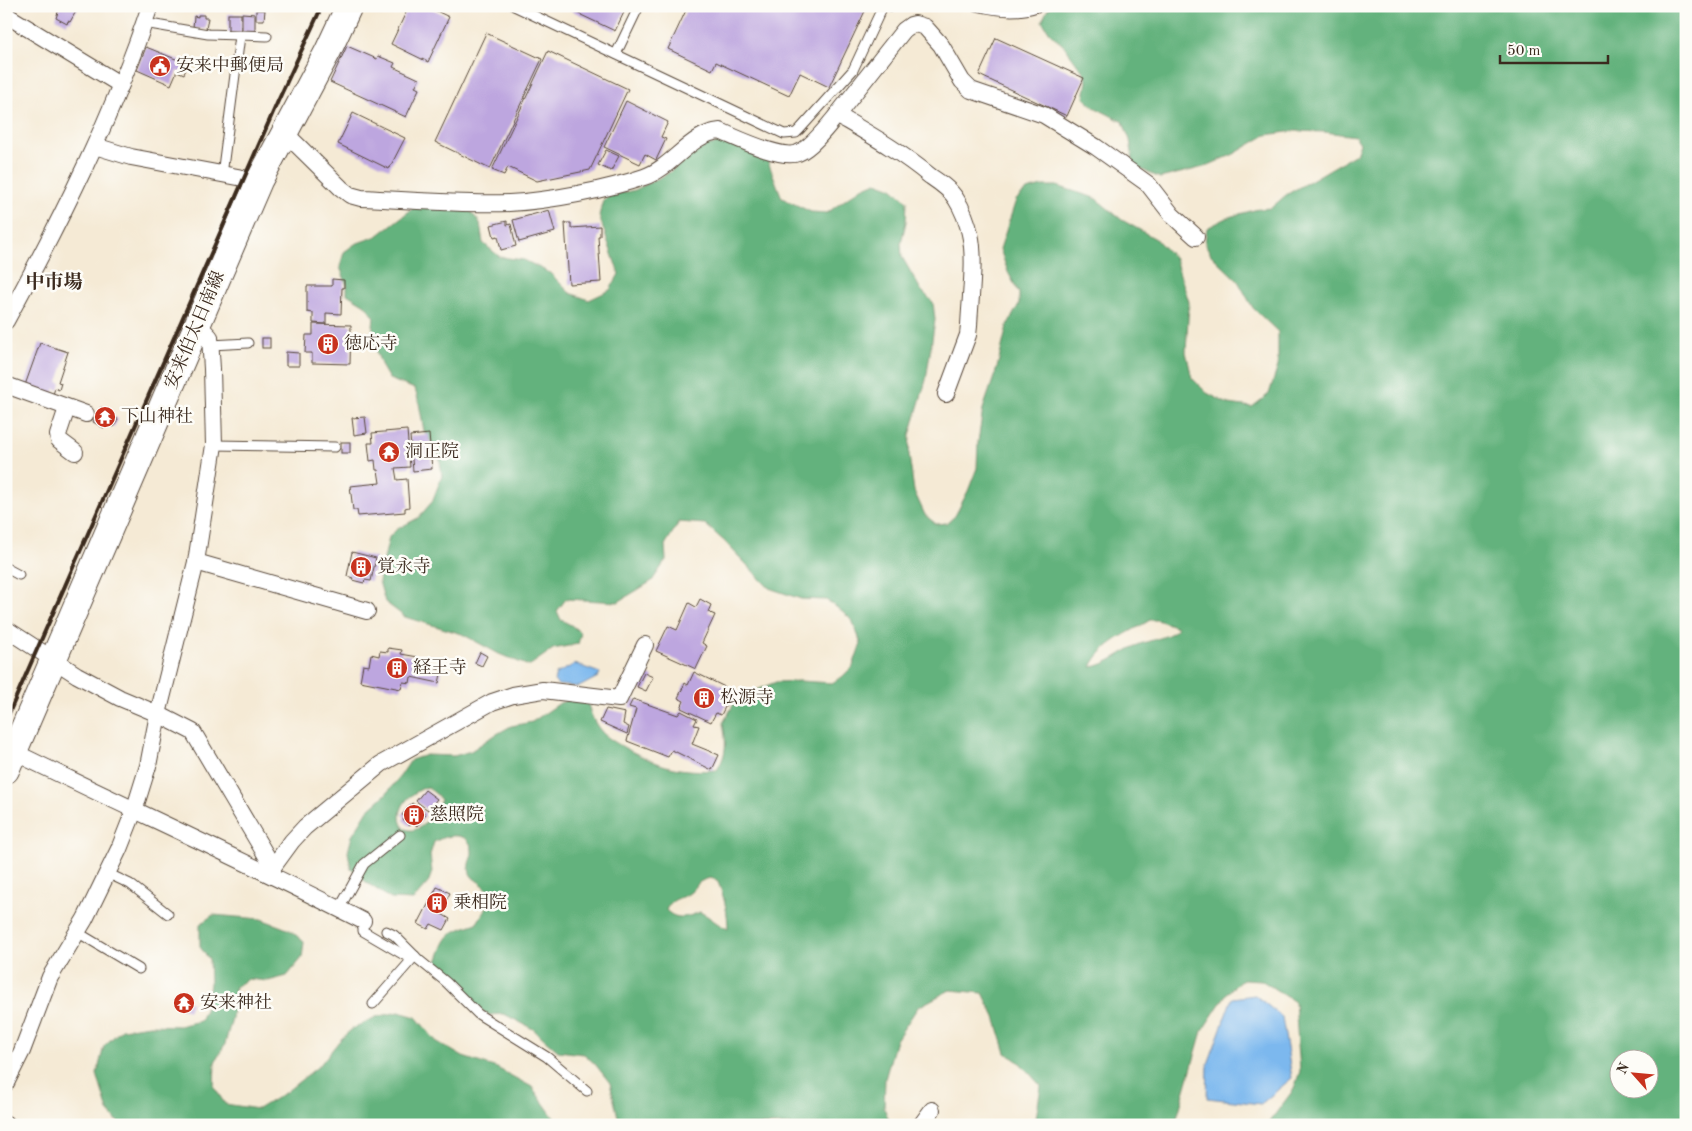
<svg xmlns="http://www.w3.org/2000/svg" width="1692" height="1131" font-family="'Old Standard TT','Noto Serif JP',serif">
	<style>
		.forest { fill: #63b27d; stroke: #4f6e4e; fill-rule: evenodd }
		.water { fill: #7cb8ee; stroke: #5c7186 }
		.building { fill: #bda6df }
		.lines { fill: none; stroke-linecap: round; stroke-linejoin: round }
		.service-casing { stroke: #574739; stroke-width: 11 }
		.minor-casing { stroke: #574739; stroke-width: 18 }
		.primary-casing { stroke: #574739; stroke-width: 28 }
		.service { stroke: #fff; stroke-width: 9 }
		.minor { stroke: #fff; stroke-width: 16 }
		.primary { stroke: #fff; stroke-width: 26 }
		.rail { stroke: #3b2a1e; stroke-width: 4 }
		.labels { text-anchor: middle; dominant-baseline: central; stroke-width: 5; stroke-linejoin: round; paint-order: stroke }
		.poi-label { font-size: 18px; fill: #3b2a1e; stroke: #fdfcf7; text-anchor: start }
		.street-label { font-size: 18px; fill: #3b2a1e; stroke: #fdfcf7 }
		.neighbourhood-label { font-size: 19px; font-weight: bold; fill: #3b2a1e; stroke: #fdfcf7 }
	</style>
	<rect width="100%" height="100%" fill="#fdfcf7"/>
	<filter id="ink" filterUnits="userSpaceOnUse"><feTurbulence type="fractalNoise" baseFrequency=".02" numOctaves="2"/><feDisplacementMap in="SourceGraphic" scale="10" xChannelSelector="R" yChannelSelector="G"/><feConvolveMatrix kernelMatrix="1 2 1 2 8 2 1 2 1" color-interpolation-filters="sRGB"/></filter>
	<filter id="wash" filterUnits="userSpaceOnUse"><feTurbulence type="fractalNoise" baseFrequency=".0096" numOctaves="4" result="noise"/><feDisplacementMap in="SourceGraphic" scale="20" xChannelSelector="R" yChannelSelector="G"/><feGaussianBlur stdDeviation="1.12" result="paint"/><feColorMatrix in="noise" values="0 0 0 0 0 0 0 0 0 0 0 0 0 0 0 0 0 1.4 0 .05"/><feComposite in="paint" operator="in"/></filter>
	<g filter="url(#wash)">
		<rect width="100%" height="100%" fill="#f5ead5"/>
		<!-- forest -->
		<g class="forest">
			<path d="M 1052,6 L 1686,6 L 1686,1125 L 1267,1125 L 1294,1089 L 1300,1071 L 1295,1002 L 1261,980 L 1243,979 L 1227,993 L 1202,1031 L 1175,1125 L 1035,1125 L 1041,1086 L 1020,1063 L 1006,1053 L 995,1017 L 983,993 L 950,990 L 918,1007 L 896,1040 L 885,1079 L 884,1108 L 891,1125 L 622,1125 L 619,1121 L 610,1083 L 595,1064 L 584,1054 L 558,1051 L 533,1029 L 504,1014 L 489,1015 L 475,1006 L 460,979 L 446,972 L 437,962 C 447,933 448,933 477,923 L 488,905 L 491,896 C 489,893 486,889 484,886 C 479,881 472,879 470,873 C 466,862 473,859 472,850 C 469,830 446,835 434,842 L 430,855 L 432,872 L 428,883 L 413,900 L 391,899 L 367,883 L 351,868 L 348,852 L 352,836 L 368,810 L 386,794 L 401,775 L 411,760 L 426,755 L 454,756 L 471,751 L 490,738 L 511,726 L 532,722 L 560,703 L 574,698 L 588,704 C 591,715 594,723 602,732 C 611,743 655,764 670,767 C 685,771 702,771 717,770 C 728,752 726,742 723,723 L 735,702 L 751,692 L 776,682 L 800,681 L 832,683 L 842,677 L 853,666 L 861,643 L 852,620 L 835,606 L 826,600 L 801,599 L 769,588 L 724,541 L 705,524 L 679,522 L 665,545 L 666,560 L 652,581 L 618,602 L 566,599 L 557,611 L 561,620 L 571,625 L 581,633 L 578,644 L 553,649 L 529,666 L 499,654 L 462,634 L 405,617 L 385,602 L 379,581 L 389,537 L 397,529 L 418,518 L 432,502 L 442,476 L 439,454 L 424,431 L 419,403 L 415,389 L 389,379 L 382,367 L 372,339 L 374,316 L 365,305 L 347,294 L 347,285 L 340,267 L 344,252 L 355,244 L 377,236 L 416,206 L 468,208 L 480,223 L 483,243 L 500,257 L 524,260 L 550,273 L 570,293 L 589,300 L 610,290 L 619,274 L 599,216 L 603,200 L 612,195 L 635,190 L 667,174 L 707,145 L 724,143 L 765,154 L 782,198 L 811,212 L 827,213 L 860,189 L 876,182 L 892,188 L 907,201 L 906,222 L 901,243 L 902,257 L 921,290 L 933,302 L 935,320 L 926,380 L 910,435 L 909,455 L 914,491 L 925,515 L 936,524 L 947,523 L 955,516 L 968,491 L 977,468 L 978,442 L 983,409 L 997,368 L 1007,326 L 1019,304 L 1019,293 L 1008,272 L 1000,249 L 1016,200 L 1027,190 L 1042,186 L 1057,186 L 1095,198 L 1122,220 L 1156,239 L 1175,259 L 1189,302 L 1186,352 L 1192,378 L 1207,393 L 1228,404 L 1252,407 L 1269,394 L 1278,366 L 1278,332 L 1253,308 L 1238,281 L 1211,255 L 1205,243 L 1207,228 L 1229,217 L 1258,209 L 1271,208 L 1286,195 L 1356,154 L 1360,143 L 1355,136 L 1325,132 L 1294,131 L 1266,135 L 1234,154 L 1204,167 L 1160,178 L 1134,166 L 1130,140 L 1123,122 L 1094,107 L 1084,98 L 1087,81 L 1084,73 L 1065,47 L 1050,33 L 1042,21 L 1048,9 ZM 1150,620 L 1157,620 L 1178,627 C 1174,636 1151,640 1140,644 C 1125,650 1106,666 1091,667 C 1103,642 1128,634 1150,620 ZM 427,787 L 436,794 L 441,800 C 407,867 376,804 427,787 ZM 710,878 L 717,880 C 724,895 728,913 728,929 C 717,925 711,917 700,912 C 688,917 676,921 666,910 C 673,896 681,900 691,892 C 700,883 696,882 710,878 ZM 1620,1058 L 1650,1058 L 1650,1088 L 1620,1088 Z"/>
			<polygon points="213,915 261,919 290,930 304,942 302,958 287,976 268,981 248,979 235,987 232,1018 225,1044 215,1062 214,1087 225,1104 258,1109 286,1092 320,1065 340,1040 352,1029 376,1017 399,1012 416,1017 436,1041 463,1057 497,1068 532,1087 559,1125 121,1125 108,1111 97,1074 104,1046 122,1029 150,1025 179,1026 200,1021 207,1005 210,983 209,959 200,947 200,924"/>
		</g>
		<!-- water -->
		<g class="water">
			<polygon points="575,664 600,673 598,677 579,687 558,685 554,681 556,674"/>
			<polygon points="1255,995 1282,1017 1292,1078 1261,1104 1207,1098 1208,1064 1232,998"/>
		</g>
		<g id="blocks">
			<!-- building -->
			<g class="building">
				<polygon points="60,6 79,6 70,22 68,21 67,24 56,18"/>
				<polygon points="409,6 426,6 449,17 428,62 391,44"/>
				<polygon points="562,6 627,6 615,31"/>
				<polygon points="688,6 855,6 865,11 829,87 800,73 789,96 716,62 712,70 668,49"/>
				<polygon points="256,10 265,10 264,20 256,20"/>
				<polygon points="242,13 255,14 255,33 242,33"/>
				<rect x="228" y="14" width="13" height="19"/>
				<polygon points="198,15 204,15 204,18 208,18 206,29 193,28 194,16 198,17"/>
				<polygon points="486,33 542,59 490,169 435,142"/>
				<polygon points="996,38 1084,78 1067,116 979,75"/>
				<polygon points="347,46 377,59 378,56 395,63 393,67 419,79 415,87 419,89 406,117 330,82"/>
				<polygon points="146,47 188,64 184,74 177,71 171,85 137,70"/>
				<polygon points="548,51 628,89 590,170 537,181 508,167 504,175 492,170"/>
				<polygon points="626,101 668,122 661,137 666,139 656,160 645,154 640,164 604,147"/>
				<polygon points="353,113 405,138 389,169 338,144"/>
				<polygon points="606,150 619,156 611,171 598,165"/>
				<polygon points="549,210 555,232 519,242 513,220"/>
				<polygon points="507,221 507,225 511,224 516,246 501,250 498,236 494,237 491,225"/>
				<polygon points="565,223 571,223 571,228 600,226 600,236 598,236 601,282 569,284"/>
				<polygon points="332,279 344,280 344,288 342,288 341,314 326,313 326,324 313,323 313,313 307,312 307,286 332,286"/>
				<polygon points="313,324 351,325 350,364 312,363 312,353 305,353 306,335 313,335"/>
				<rect x="262" y="338" width="8" height="10"/>
				<polygon points="40,343 68,352 58,382 61,383 59,390 55,388 52,398 24,388"/>
				<polygon points="286,352 299,353 299,366 286,366"/>
				<polygon points="101,407 112,413 111,415 118,419 114,427 106,423 104,428 93,422"/>
				<polygon points="365,417 367,433 354,435 352,418"/>
				<polygon points="407,430 410,467 395,468 397,480 407,479 409,507 405,508 405,512 358,516 357,510 353,510 350,486 380,483 378,470 376,470 375,460 370,461 368,443 373,443 372,433"/>
				<polygon points="429,434 432,469 413,471 410,436"/>
				<rect x="341" y="442" width="9" height="11"/>
				<polygon points="352,552 376,558 371,581 365,580 364,583 352,580 353,578 347,576"/>
				<polygon points="700,599 711,605 708,612 715,615 702,643 707,646 696,669 656,651 668,626 677,630 689,603 696,607"/>
				<polygon points="388,648 402,650 401,654 418,657 416,665 442,670 439,683 411,677 410,683 403,682 401,689 360,681 363,665 369,666 371,654 379,656 380,651 388,652"/>
				<polygon points="480,652 487,656 482,666 475,663"/>
				<polygon points="694,672 729,689 726,695 730,697 721,715 716,713 711,722 681,708 684,701 678,698 685,683 688,685"/>
				<polygon points="644,673 653,677 646,691 637,687"/>
				<polygon points="633,699 678,715 681,711 697,719 694,725 699,726 692,744 719,755 712,770 672,750 668,757 627,741 636,709 629,707"/>
				<polygon points="606,709 625,713 623,724 629,727 627,734 600,722"/>
				<polygon points="425,790 437,799 428,810 416,801"/>
				<polygon points="412,803 426,814 417,826 412,822 410,826 403,820 405,817 402,815"/>
				<polygon points="437,887 450,893 440,913 450,919 444,930 431,924 428,929 418,924"/>
				<polygon points="179,996 192,1002 188,1011 175,1004"/>
			</g>
		</g>
	</g>
	<g filter="url(#ink)">
		<use href="#blocks" fill-opacity="0" stroke="#574739" stroke-width="1"/>
		<g class="lines">
			<!-- service casing -->
			<g class="service-casing">
				<g id="service">
					<polyline points="514,6 784,134 796,133 800,129 853,70 883,6"/>
					<polyline points="891,6 902,6"/>
					<path d="M 976,6 C 999,11 1018,14 1040,6"/>
					<polyline points="144,23 208,34 267,36"/>
					<polyline points="616,54 639,6"/>
					<polyline points="222,175 240,36"/>
					<polyline points="211,345 248,343"/>
					<polyline points="214,445 335,447"/>
					<polyline points="6,568 19,575"/>
					<polyline points="107,873 130,884 168,914"/>
					<polyline points="339,909 364,864 400,835"/>
					<polyline points="363,921 363,931 411,959"/>
					<polyline points="386,931 394,935 419,960 446,982 478,1014 547,1057 587,1091"/>
					<polyline points="77,932 139,969"/>
					<polyline points="373,1004 415,956"/>
					<polyline points="6,1120 14,1125"/>
				</g>
			</g>
			<!-- minor casing -->
			<g class="minor-casing">
				<g id="minor">
					<polyline points="6,15 121,85"/>
					<polyline points="837,115 904,30 911,25 915,24 925,27 941,45 962,81 971,90 1044,115 1096,147 1148,184 1172,215 1196,237"/>
					<path d="M 284,132 L 341,188 L 350,195 L 361,198 C 410,200 461,205 509,203 C 549,201 606,190 644,177 C 672,168 691,133 720,131 C 737,138 781,160 798,153 C 811,148 828,126 837,115 C 869,134 901,152 930,176 C 939,182 950,189 956,199 C 962,208 968,223 970,234 C 976,258 970,300 969,326 L 968,335 L 946,394"/>
					<polyline points="95,146 131,157 259,181"/>
					<path d="M 6,321 C 61,220 113,116 150,6"/>
					<polyline points="6,385 86,414"/>
					<polyline points="67,408 58,435 59,440 75,452"/>
					<polyline points="196,562 367,611"/>
					<polyline points="6,629 77,675 120,698 158,714 193,732 273,867 273,875"/>
					<path d="M 14,752 C 130,809 248,862 363,921"/>
					<polyline points="273,867 292,841 305,827 381,764 492,702 513,695 543,690 619,699 645,645"/>
					<polyline points="6,1083 22,1051 50,977 85,919 119,849 134,811 148,766 158,714 196,562 214,445 212,369 210,337 197,323"/>
					<polyline points="921,1125 932,1110"/>
				</g>
			</g>
			<!-- primary casing -->
			<g class="primary-casing">
				<polyline id="primary" points="6,770 259,181 328,51 349,6"/>
			</g>
			<!-- service -->
			<use href="#service" class="service"/>
			<!-- minor -->
			<use href="#minor" class="minor"/>
			<!-- primary -->
			<use href="#primary" class="primary"/>
			<!-- rail -->
			<polyline class="rail" points="6,720 278,101 322,6"/>
		</g>
	</g>
	<!-- icons -->
	<defs>
		<g id="civic-disc" transform="scale(1.125)"><circle r="9.5" fill="#c8321e" stroke="#fdfcf7"/><path d="M-.6-6.5H3V-4.5H.6V-3L4-1V1h2V6H-6V1h2V-1L-.6-3ZM-1.2 2.5V6h2.4V2.5Z" fill="#fff"/></g>
		<g id="building-disc" transform="scale(1.125)"><circle r="9.5" fill="#c8321e" stroke="#fdfcf7"/><path d="M-4-6H4V6H1V3H-1V6H-4ZM-2.5-4.3h1.7v1.8h-1.7ZM.8-4.3h1.7v1.8H.8ZM-2.5-1h1.7V.8h-1.7ZM.8-1h1.7V.8H.8Z" fill="#fff"/></g>
		<g id="temple-disc" transform="scale(1.125)"><circle r="9.5" fill="#c8321e" stroke="#fdfcf7"/><path d="M0-6L5-2H3V0L6.5 2.5H4V6H1.5V3h-3V6H-4V2.5H-6.5L-3 0V-2H-5Z" fill="#fff"/></g>
	</defs>
	<g fill-rule="evenodd">
		<use href="#civic-disc" x="160" y="66"/>
		<use href="#building-disc" x="328" y="344"/>
		<use href="#temple-disc" x="105" y="417"/>
		<use href="#temple-disc" x="389" y="452"/>
		<use href="#building-disc" x="361" y="567"/>
		<use href="#building-disc" x="397" y="668"/>
		<use href="#building-disc" x="704" y="698"/>
		<use href="#building-disc" x="414" y="815"/>
		<use href="#building-disc" x="437" y="903"/>
		<use href="#temple-disc" x="184" y="1003"/>
	</g>
	<g class="labels">
		<!-- poi labels -->
		<g class="poi-label">
			<text x="176" y="66">安来中郵便局</text>
			<text x="344" y="344">徳応寺</text>
			<text x="121" y="417">下山神社</text>
			<text x="405" y="452">洞正院</text>
			<text x="377" y="567">覚永寺</text>
			<text x="413" y="668">経王寺</text>
			<text x="720" y="698">松源寺</text>
			<text x="430" y="815">慈照院</text>
			<text x="453" y="903">乗相院</text>
			<text x="200" y="1003">安来神社</text>
		</g>
		<!-- street labels -->
		<g class="street-label">
			<text transform="translate(195 330) rotate(-67)">安来伯太日南線</text>
		</g>
		<!-- neighbourhood labels -->
		<g class="neighbourhood-label">
			<text x="54" y="283">中市場</text>
		</g>
	</g>
	<!-- margin -->
	<rect width="1692" height="1131" fill="none" stroke="#fdfcf7" stroke-width="25"/>
	<!-- north arrow -->
	<g transform="translate(1634 1074) rotate(297)"><circle r="24" fill="#fdfcf7" stroke="#afa8a0"/>
	<path d="M0-4L9 19L0 12L-9 19Z" fill="#c8321e"/>
	<text y="-8" font-size="14" font-weight="bold" text-anchor="middle" fill="#3b2a1e">N</text>
	</g>
	<!-- scale -->
	<path d="M1500 55v8h108v-8" fill="none" stroke="#3b2a1e" stroke-width="2.5"/>
	<text x="1507" y="55" font-size="15" fill="#3b2a1e" stroke="#fdfcf7" stroke-width="4" paint-order="stroke">50 m</text>
</svg>
